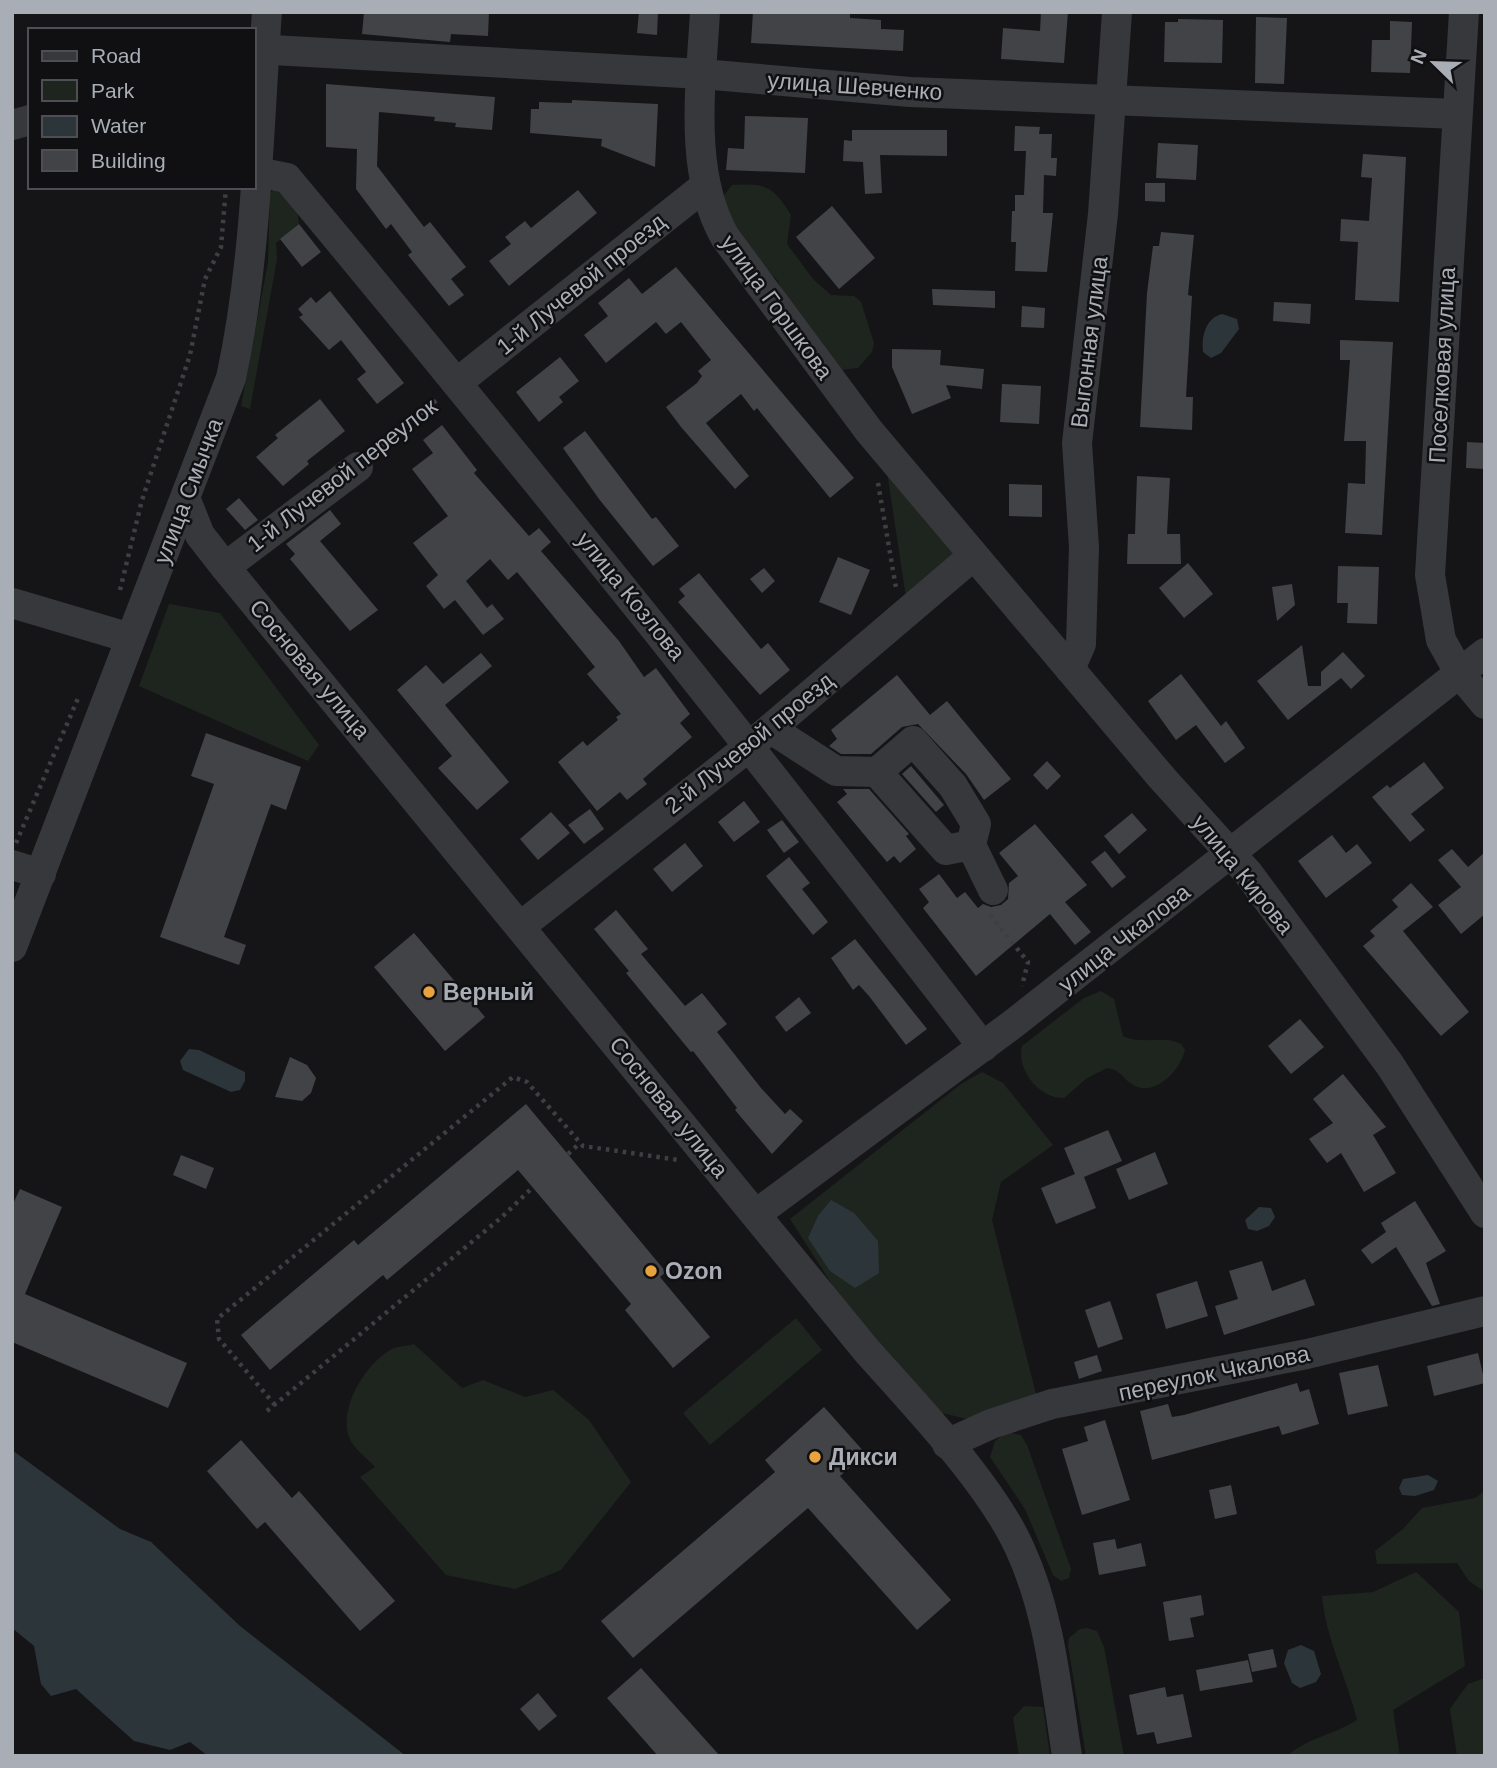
<svg xmlns="http://www.w3.org/2000/svg" width="1497" height="1768" font-family="Helvetica,sans-serif">
	<style>
		.green { fill: #1e251e }
		.water { fill: #2c353a }
		.building { fill: #424347 }
		.lines { fill: none; stroke-linecap: round; stroke-linejoin: round }
		.path { stroke: #3d3f43; stroke-width: 4.5; stroke-dasharray: 3.5 5; stroke-linecap: butt }
		.minor { stroke: #37383c; stroke-width: 30 }
		.poi-dot { fill: #e6a33e; stroke: #101012; stroke-width: 2.5 }
		.labels { text-anchor: middle; dominant-baseline: central; stroke-width: 5; stroke-linejoin: round; paint-order: stroke }
		.street-label { font-size: 23px; fill: #a8adb6; stroke: #101012 }
		.poi-label { font-size: 23px; font-weight: bold; fill: #a8adb6; stroke: #101012; text-anchor: start }
	</style>
	<rect width="100%" height="100%" fill="#151517"/>
	<!-- green -->
	<g class="green">
		<path d="M 732,185 C 766,183 773,186 791,215 L 787,244 L 813,279 L 831,295 L 854,296 L 861,302 L 874,343 L 872,352 L 858,368 L 841,370 L 790,308 L 778,281 L 739,239 L 722,198 Z"/>
		<polygon points="279,186 296,201 299,224 276,243 277,259 250,409 241,406 268,262 270,193"/>
		<polygon points="887,472 956,550 954,562 907,604"/>
		<polygon points="169,604 220,613 319,745 308,761 139,686"/>
		<path d="M 1101,991 L 1114,999 L 1123,1036 C 1143,1046 1162,1034 1181,1044 L 1185,1050 C 1181,1069 1157,1096 1135,1086 C 1123,1080 1122,1070 1107,1068 L 1087,1078 L 1064,1098 C 1039,1099 1016,1069 1022,1046 L 1084,998 Z"/>
		<polygon points="982,1072 1003,1083 1053,1145 1001,1182 992,1220 1037,1398 975,1421 938,1412 844,1303 790,1219 961,1084"/>
		<polygon points="796,1318 822,1350 710,1445 683,1413"/>
		<path d="M 414,1344 L 462,1388 L 483,1380 L 525,1397 L 553,1390 L 589,1420 L 631,1482 L 561,1570 L 515,1589 L 446,1575 L 360,1477 L 375,1467 C 368,1459 357,1451 352,1443 C 334,1414 365,1363 392,1349 C 398,1346 407,1346 414,1344 Z"/>
		<polygon points="1007,1432 1021,1435 1027,1445 1071,1569 1069,1578 1061,1581 1053,1575 1025,1509 990,1457 995,1441"/>
		<polygon points="1485,1491 1485,1592 1469,1581 1457,1563 1377,1564 1375,1551 1403,1529 1422,1508 1475,1498"/>
		<path d="M 1416,1572 L 1459,1612 L 1465,1666 L 1393,1710 L 1400,1756 L 1287,1756 C 1311,1736 1332,1736 1357,1720 C 1347,1678 1326,1640 1322,1596 L 1373,1592 Z"/>
		<polygon points="1087,1628 1097,1631 1104,1647 1124,1756 1086,1756 1068,1645 1069,1638 1080,1629"/>
		<polygon points="1485,1678 1485,1756 1457,1756 1450,1709 1468,1684"/>
		<polygon points="1024,1706 1043,1707 1050,1756 1019,1756 1013,1718"/>
	</g>
	<!-- water -->
	<g class="water">
		<path d="M 1222,314 L 1237,319 L 1239,329 L 1221,353 L 1211,358 L 1203,352 C 1201,336 1206,318 1222,314 Z"/>
		<polygon points="189,1049 199,1050 245,1072 245,1081 240,1090 231,1092 183,1070 180,1061"/>
		<polygon points="831,1200 854,1213 878,1241 879,1273 855,1288 830,1271 808,1238 818,1216"/>
		<polygon points="1259,1207 1271,1208 1275,1217 1269,1226 1257,1231 1248,1229 1245,1220"/>
		<polygon points="12,1450 120,1529 151,1542 240,1626 406,1756 208,1756 190,1742 170,1750 134,1741 76,1689 51,1696 41,1684 34,1646 12,1628"/>
		<polygon points="1428,1475 1438,1481 1434,1490 1415,1496 1402,1495 1399,1488 1403,1479"/>
		<polygon points="1301,1645 1314,1651 1321,1674 1316,1682 1300,1688 1292,1683 1284,1663 1288,1650"/>
	</g>
	<!-- building -->
	<g class="building">
		<polygon points="364,12 489,12 488,36 451,34 450,42 362,34"/>
		<polygon points="639,12 658,12 657,35 637,33"/>
		<polygon points="753,12 850,14 850,18 881,20 881,29 904,30 903,51 751,43"/>
		<polygon points="1041,12 1068,12 1064,63 1001,59 1003,28 1040,31"/>
		<polygon points="1256,17 1287,18 1284,84 1255,83"/>
		<polygon points="1178,19 1223,20 1222,63 1164,62 1165,22 1178,22"/>
		<polygon points="1390,21 1412,22 1410,73 1371,72 1372,40 1390,40"/>
		<polygon points="326,84 495,97 492,130 455,127 456,123 434,121 435,117 379,112 377,166 424,227 430,222 466,267 451,279 464,295 449,306 408,255 412,252 391,224 386,229 356,189 357,149 326,147"/>
		<polygon points="572,100 658,104 655,167 601,146 602,139 530,133 531,109 539,109 539,102 572,103"/>
		<polygon points="745,116 808,118 805,173 726,170 728,148 744,149"/>
		<polygon points="1015,126 1040,127 1039,134 1052,134 1051,158 1057,158 1056,176 1044,175 1043,213 1053,213 1047,272 1015,271 1016,242 1011,242 1012,211 1015,211 1015,195 1024,195 1026,151 1014,151"/>
		<polygon points="852,130 947,130 947,156 880,155 882,193 865,194 863,162 843,161 844,140 852,141"/>
		<polygon points="1158,143 1198,145 1196,180 1156,178"/>
		<polygon points="1363,154 1406,157 1399,302 1355,300 1358,242 1340,241 1341,219 1369,221 1372,178 1361,177"/>
		<polygon points="1145,183 1165,183 1165,202 1145,201"/>
		<polygon points="578,190 597,213 509,286 489,261 511,244 505,237 525,221 531,228"/>
		<polygon points="832,206 875,258 839,289 796,237"/>
		<polygon points="299,224 321,252 302,267 280,239"/>
		<polygon points="1161,232 1194,235 1188,295 1192,296 1186,397 1193,397 1192,430 1140,427 1147,293 1153,246 1159,246"/>
		<polygon points="676,267 854,478 830,498 757,408 754,411 741,394 706,423 749,476 735,489 681,427 666,407 697,383 702,376 698,371 711,360 681,322 666,334 656,322 606,363 584,335 608,316 598,303 629,278 642,294"/>
		<polygon points="932,289 995,291 995,308 933,305"/>
		<polygon points="330,291 404,383 377,404 357,379 366,372 341,340 329,350 299,317 303,315 298,309 311,297 316,303"/>
		<polygon points="1274,302 1311,304 1310,324 1273,321"/>
		<polygon points="1022,306 1045,308 1044,328 1021,327"/>
		<polygon points="1340,340 1393,342 1382,535 1345,533 1348,483 1365,484 1366,441 1344,441 1350,360 1340,360"/>
		<polygon points="892,349 941,350 940,365 984,369 982,389 946,385 951,398 912,414 892,367"/>
		<polygon points="560,357 579,381 559,397 563,402 539,422 516,392"/>
		<polygon points="1002,384 1041,386 1039,424 1000,422"/>
		<polygon points="320,399 345,431 307,461 309,464 283,486 256,457 278,438 275,435"/>
		<polygon points="442,425 477,470 474,473 529,536 539,528 551,542 541,551 619,641 644,677 656,668 690,714 680,723 692,737 643,779 647,784 627,800 620,792 597,811 558,762 583,741 587,746 618,720 616,717 621,714 587,674 595,667 517,572 508,580 490,559 466,581 487,608 492,604 504,619 483,635 455,600 444,609 426,586 438,575 413,543 448,516 412,469 433,453 423,440"/>
		<polygon points="585,431 652,519 656,517 679,546 653,566 599,499 563,448"/>
		<polygon points="1467,442 1485,443 1485,469 1466,468"/>
		<polygon points="1137,476 1170,478 1167,534 1180,534 1181,564 1127,564 1128,534 1135,534"/>
		<polygon points="1009,484 1042,485 1042,517 1009,516"/>
		<polygon points="239,498 258,520 245,530 226,509"/>
		<polygon points="330,510 341,524 320,541 378,610 350,631 290,559 295,554 286,544"/>
		<polygon points="838,557 870,570 851,615 819,602"/>
		<polygon points="1188,563 1213,594 1184,618 1159,588"/>
		<polygon points="1338,566 1379,567 1377,624 1347,623 1348,603 1337,603"/>
		<polygon points="764,568 775,581 762,593 750,579"/>
		<polygon points="699,573 761,649 768,643 790,670 760,695 678,602 685,596 679,589"/>
		<polygon points="1292,584 1295,605 1277,621 1272,587"/>
		<polygon points="1302,645 1308,686 1321,686 1321,672 1343,652 1365,676 1351,689 1341,678 1288,720 1257,681"/>
		<polygon points="481,653 492,666 445,705 509,782 477,810 438,768 452,756 397,690 426,665 443,684"/>
		<polygon points="1181,674 1221,726 1226,721 1245,748 1225,763 1196,725 1176,740 1148,701"/>
		<polygon points="897,675 930,715 947,701 1011,779 984,800 966,774 918,724 902,727 871,754 841,754 829,746 837,739 831,730"/>
		<polygon points="206,733 301,767 286,810 271,804 224,937 246,945 239,965 160,937 214,784 191,776"/>
		<polygon points="1047,761 1061,776 1047,790 1033,775"/>
		<polygon points="1424,762 1444,788 1411,814 1425,830 1410,842 1372,797 1387,785 1390,788"/>
		<polygon points="911,766 944,805 936,812 902,774"/>
		<polygon points="843,789 869,789 909,834 906,836 916,849 900,863 894,856 887,862 837,802 847,794"/>
		<polygon points="744,801 760,822 734,842 718,822"/>
		<polygon points="590,809 604,829 584,844 568,825"/>
		<polygon points="551,812 570,833 538,860 520,839"/>
		<polygon points="1132,813 1147,830 1119,854 1104,836"/>
		<polygon points="782,820 799,842 784,853 767,830"/>
		<polygon points="1035,824 1087,885 1065,902 1091,932 1075,945 1050,914 976,976 923,908 929,902 919,889 939,874 957,898 965,892 978,908 983,904 991,907 1001,905 1008,899 1009,883 1018,876 999,853"/>
		<polygon points="1332,835 1346,853 1357,844 1372,863 1326,898 1298,861"/>
		<polygon points="685,843 703,866 672,892 653,869"/>
		<polygon points="1452,849 1468,867 1485,852 1485,914 1461,934 1438,905 1461,887 1438,860"/>
		<polygon points="1105,851 1126,877 1112,888 1091,862"/>
		<polygon points="789,857 810,883 802,889 828,922 813,935 766,876"/>
		<polygon points="1411,883 1433,907 1403,931 1469,1012 1441,1036 1363,946 1375,936 1370,931 1398,907 1392,900"/>
		<polygon points="616,910 648,949 641,954 685,1006 702,993 727,1024 717,1032 761,1088 785,1114 790,1109 803,1121 772,1154 735,1110 737,1108 693,1051 691,1052 626,973 629,971 594,929"/>
		<polygon points="414,933 485,1017 445,1051 374,967"/>
		<polygon points="855,939 927,1029 906,1045 869,996 859,985 853,990 831,958"/>
		<polygon points="799,997 811,1013 786,1032 775,1017"/>
		<polygon points="1300,1019 1324,1047 1291,1074 1268,1046"/>
		<polygon points="290,1057 307,1065 316,1078 311,1093 302,1101 275,1097"/>
		<polygon points="1343,1074 1386,1127 1373,1135 1396,1173 1364,1192 1341,1153 1327,1163 1309,1139 1333,1123 1313,1099"/>
		<polygon points="526,1104 666,1272 660,1277 710,1337 673,1368 625,1310 631,1304 518,1170 387,1280 383,1275 270,1370 241,1335 354,1240 358,1245"/>
		<polygon points="1108,1130 1122,1161 1084,1177 1096,1208 1056,1224 1041,1188 1075,1174 1064,1148"/>
		<polygon points="1155,1152 1168,1184 1129,1200 1116,1169"/>
		<polygon points="181,1155 214,1168 206,1189 173,1175"/>
		<polygon points="20,1189 62,1207 25,1294 187,1363 168,1408 12,1342 12,1206"/>
		<polygon points="1415,1201 1446,1251 1426,1263 1440,1304 1432,1306 1396,1247 1372,1264 1361,1250 1386,1232 1381,1223"/>
		<polygon points="1262,1261 1272,1291 1305,1279 1315,1305 1224,1335 1215,1306 1238,1299 1229,1271"/>
		<polygon points="1197,1281 1208,1316 1166,1329 1156,1294"/>
		<polygon points="1110,1301 1123,1339 1098,1348 1085,1310"/>
		<polygon points="1478,1353 1485,1383 1434,1396 1427,1366"/>
		<polygon points="1097,1355 1102,1371 1079,1379 1074,1362"/>
		<polygon points="1378,1365 1388,1406 1348,1415 1339,1373"/>
		<polygon points="1297,1383 1300,1392 1309,1389 1319,1424 1282,1435 1279,1426 1152,1460 1140,1411 1168,1404 1172,1417 1184,1415"/>
		<polygon points="824,1407 866,1454 840,1476 951,1600 917,1630 808,1508 633,1658 601,1621 775,1472 765,1460"/>
		<polygon points="1105,1420 1130,1500 1082,1515 1062,1449 1088,1441 1084,1427"/>
		<polygon points="241,1440 292,1498 299,1491 395,1601 360,1631 265,1522 257,1529 207,1471"/>
		<polygon points="1231,1485 1237,1514 1215,1519 1209,1490"/>
		<polygon points="1115,1539 1117,1549 1141,1543 1146,1566 1099,1575 1093,1543"/>
		<polygon points="1201,1595 1204,1615 1190,1618 1194,1637 1169,1641 1163,1602"/>
		<polygon points="1273,1649 1277,1667 1252,1672 1248,1654"/>
		<polygon points="1248,1660 1253,1682 1200,1691 1196,1670"/>
		<polygon points="641,1668 720,1756 658,1756 607,1698"/>
		<polygon points="1165,1687 1167,1697 1183,1694 1192,1737 1157,1744 1154,1732 1137,1735 1129,1695"/>
		<polygon points="538,1693 557,1716 539,1731 520,1709"/>
	</g>
	<g class="lines">
		<!-- path -->
		<g class="path">
			<polyline points="375,452 438,399"/>
			<polyline points="878,483 896,588"/>
			<polyline points="120,590 142,500 190,355 205,279 221,247 226,187"/>
			<polyline points="16,843 79,696"/>
			<polyline points="990,915 1028,962 1022,986"/>
			<polyline points="568,1154 580,1143"/>
			<polyline points="275,1405 219,1339 217,1319 513,1077 527,1082 583,1146 679,1160"/>
			<polyline points="267,1411 502,1217 533,1187"/>
		</g>
		<!-- minor -->
		<g class="minor">
			<path d="M 705,12 C 701,85 688,172 725,237 L 869,431 L 1162,778 L 1248,873 L 1390,1065 L 1485,1213"/>
			<polyline points="1464,12 1430,575 1441,640 1460,674 1485,704"/>
			<polyline points="254,49 702,74 910,92 1457,114"/>
			<polyline points="12,125 30,120"/>
			<path d="M 257,172 L 287,178 C 525,463 757,753 983,1047"/>
			<polyline points="458,382 705,186"/>
			<path d="M 186,500 L 200,535 L 225,567 L 867,1351 C 915,1405 991,1484 1020,1549 C 1050,1614 1056,1686 1067,1756"/>
			<polyline points="225,567 358,467"/>
			<polyline points="12,603 130,638"/>
			<polyline points="1070,669 1081,644 1084,547 1077,443 1103,214 1117,12"/>
			<polyline points="771,729 836,771 877,772 913,741 953,786 976,824 971,845 993,890"/>
			<polyline points="877,772 946,850 971,845"/>
			<polyline points="12,865 41,874"/>
			<polyline points="521,926 751,745 973,556"/>
			<path d="M 12,947 L 231,378 C 257,258 258,134 267,12"/>
			<polyline points="756,1214 1013,1024 1485,653"/>
			<polyline points="947,1444 991,1424 1052,1404 1307,1354 1485,1311"/>
		</g>
	</g>
	<!-- markers -->
	<g class="poi-dot">
		<circle cx="429" cy="992" r="7"/>
		<circle cx="651" cy="1271" r="7"/>
		<circle cx="815" cy="1457" r="7"/>
	</g>
	<g class="labels">
		<!-- street labels -->
		<g class="street-label">
			<text transform="translate(855 86) rotate(4)">улица Шевченко</text>
			<text transform="translate(581 284) rotate(-39)">1-й Лучевой проезд</text>
			<text transform="translate(777 307) rotate(54)">улица Горшкова</text>
			<text transform="translate(1089 342) rotate(-83)">Выгонная улица</text>
			<text transform="translate(1442 365) rotate(-87)">Поселковая улица</text>
			<text transform="translate(342 475) rotate(-38)">1-й Лучевой переулок</text>
			<text transform="translate(188 491) rotate(-69)">улица Смычка</text>
			<text transform="translate(631 596) rotate(51)">улица Козлова</text>
			<text transform="translate(310 669) rotate(50)">Сосновая улица</text>
			<text transform="translate(749 743) rotate(-39)">2-й Лучевой проезд</text>
			<text transform="translate(1243 874) rotate(51)">улица Кирова</text>
			<text transform="translate(1124 938) rotate(-38)">улица Чкалова</text>
			<text transform="translate(669 1107) rotate(51)">Сосновая улица</text>
			<text transform="translate(1214 1373) rotate(-12)">переулок Чкалова</text>
		</g>
		<!-- poi labels -->
		<g class="poi-label">
			<text x="443" y="992">Верный</text>
			<text x="665" y="1271">Ozon</text>
			<text x="829" y="1457">Дикси</text>
		</g>
	</g>
	<!-- border -->
	<rect width="1497" height="1768" fill="none" stroke="#a8adb6" stroke-width="28"/>
	<!-- legend -->
	<rect x="28" y="28" width="228" height="161" fill="#101012" stroke="#4d4f54" stroke-width="2"/>
	<rect x="42" y="51" width="35" height="10" fill="#37383c" stroke="#4d4f54" stroke-width="2"/>
	<text x="91" y="63" font-size="21" fill="#a8adb6">Road</text>
	<rect x="42" y="80" width="35" height="21" fill="#1e251e" stroke="#4d4f54" stroke-width="2"/>
	<text x="91" y="98" font-size="21" fill="#a8adb6">Park</text>
	<rect x="42" y="116" width="35" height="21" fill="#2c353a" stroke="#4d4f54" stroke-width="2"/>
	<text x="91" y="133" font-size="21" fill="#a8adb6">Water</text>
	<rect x="42" y="150" width="35" height="21" fill="#424347" stroke="#4d4f54" stroke-width="2"/>
	<text x="91" y="168" font-size="21" fill="#a8adb6">Building</text>
	<!-- north arrow -->
	<g transform="translate(1434 63) rotate(293)" stroke="#101012" stroke-width="5" paint-order="stroke">
	<path d="M0-5L12 26L0 18L-12 26Z" fill="#a8adb6"/>
	<text y="-10" font-size="19" font-weight="bold" text-anchor="middle" fill="#a8adb6">N</text>
	</g>
</svg>
